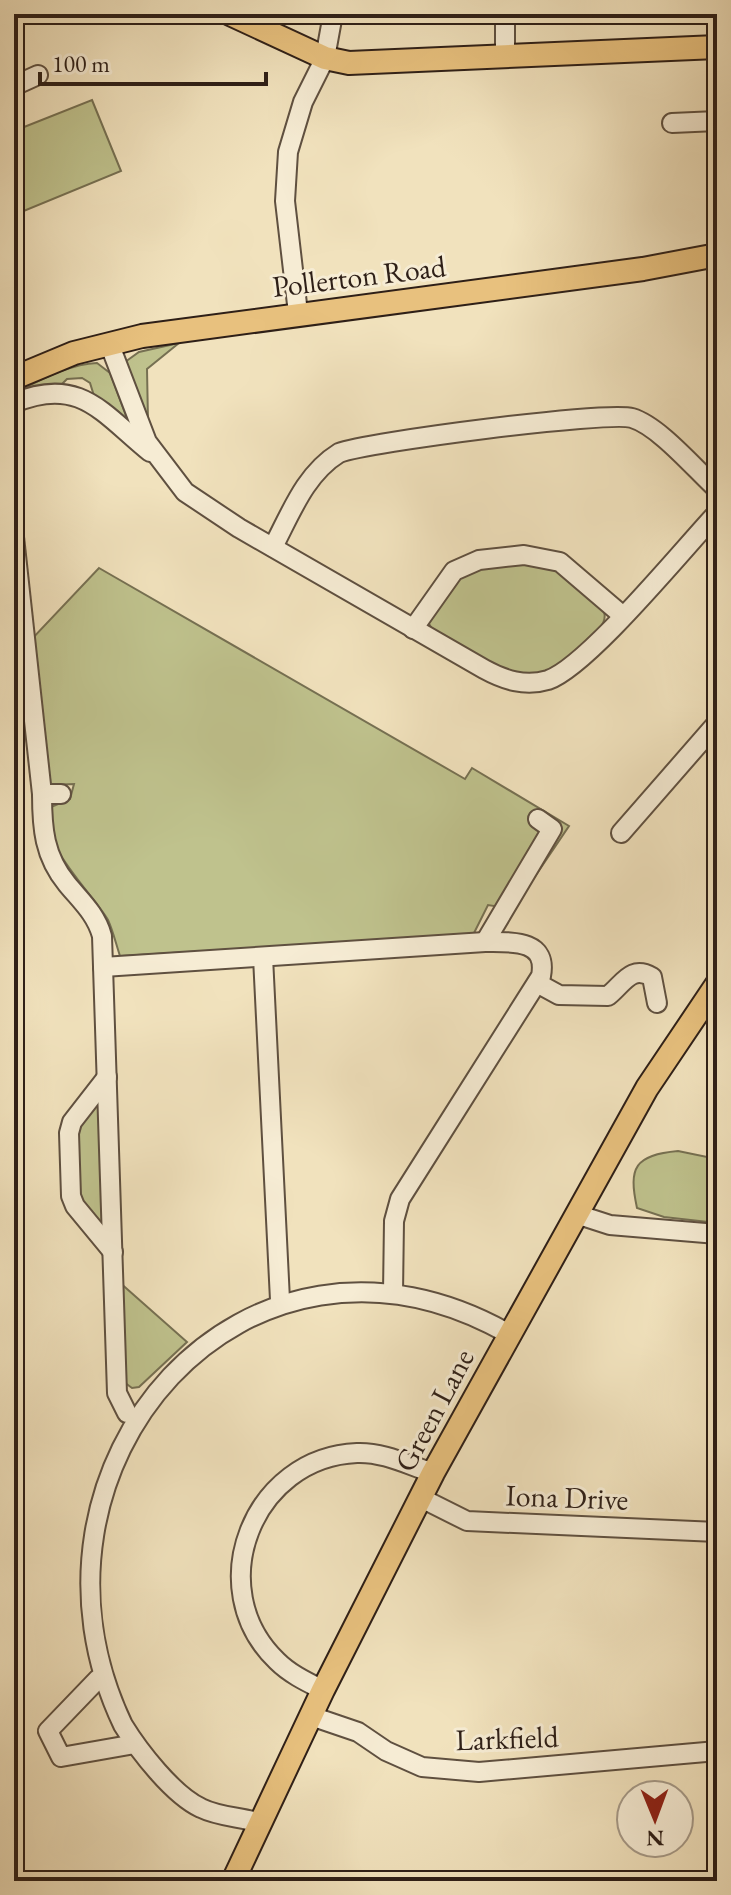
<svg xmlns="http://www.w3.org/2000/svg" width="731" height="1895" font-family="'EB Garamond',serif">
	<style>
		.green { fill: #bfc28d; stroke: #767052; stroke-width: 2 }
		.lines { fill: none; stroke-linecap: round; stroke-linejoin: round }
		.minor-casing { stroke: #5f5040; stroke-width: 22 }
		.major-casing { stroke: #2e1f17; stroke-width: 26 }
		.minor { stroke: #f6ecd4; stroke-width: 18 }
		.major { stroke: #e8c17e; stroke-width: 22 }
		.labels { text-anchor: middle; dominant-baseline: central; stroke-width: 6; stroke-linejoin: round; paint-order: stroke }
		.street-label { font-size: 30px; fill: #2e1f17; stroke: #f6ecd4 }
	</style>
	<rect width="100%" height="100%" fill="#f1e2bd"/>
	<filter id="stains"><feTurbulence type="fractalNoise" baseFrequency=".0025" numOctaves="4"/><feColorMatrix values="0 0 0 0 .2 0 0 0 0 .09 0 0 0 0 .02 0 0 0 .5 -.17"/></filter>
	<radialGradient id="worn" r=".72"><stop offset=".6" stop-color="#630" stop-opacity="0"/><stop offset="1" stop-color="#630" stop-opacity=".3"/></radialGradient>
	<!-- green -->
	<g class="green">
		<polygon points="92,100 121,171 14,215 14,131"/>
		<polygon points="179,343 147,369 148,421 125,362 139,352"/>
		<path d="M 97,363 L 110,373 L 131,429 L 95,399 L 90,383 L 82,378 L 67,379 L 61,385 L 14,397 L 14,393 C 39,381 69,364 97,363 Z"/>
		<path d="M 552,563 L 602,605 C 610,622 599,629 588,641 C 580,649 571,662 561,667 C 514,693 471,653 432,629 L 428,622 L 451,580 L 492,564 Z"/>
		<path d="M 99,568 L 465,779 L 472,768 L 569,826 L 513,909 L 488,905 L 473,935 L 120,956 C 116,944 113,931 108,920 C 94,895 33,838 51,807 L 70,799 L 74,784 L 47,785 L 28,643 Z"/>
		<polygon points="98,1101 105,1226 102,1229 77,1194 75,1132"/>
		<path d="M 678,1151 L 717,1159 L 717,1223 L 664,1217 L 637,1208 C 628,1167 635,1155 678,1151 Z"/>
		<polygon points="118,1281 187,1342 139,1387 132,1388 124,1382"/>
	</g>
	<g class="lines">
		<!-- minor casing -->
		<g class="minor-casing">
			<g id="minor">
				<polyline points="505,58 505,14"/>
				<polyline points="14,81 16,85 38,75"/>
				<polyline points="672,123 717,121"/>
				<polyline points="298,313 285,201 288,152 303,102 325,58 333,14"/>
				<path d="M 109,343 L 147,442 L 185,492 L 239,528 L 484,669 C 504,680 525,687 548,680 C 587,667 684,548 717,513"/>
				<path d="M 14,403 C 80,375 103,414 150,452"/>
				<polyline points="14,537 42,794"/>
				<path d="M 273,547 C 291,513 305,474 339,453 C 367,442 607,411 632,418 C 659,426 695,469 717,489"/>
				<polyline points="413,629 454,571 479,560 524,555 560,562 622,615"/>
				<path d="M 61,794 L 42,794 C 42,828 44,856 67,884 C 81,901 96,914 102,936 L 117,1393 L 127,1413"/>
				<polyline points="621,833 717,723"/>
				<polyline points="485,942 552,829 538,819"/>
				<polyline points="263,957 280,1300"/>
				<path d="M 103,967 L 485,942 C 511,942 548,939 541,976 L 400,1199 L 394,1221 L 393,1293"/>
				<path d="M 537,983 L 559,995 L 608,996 C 624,983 631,965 652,977 L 657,1003"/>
				<polyline points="107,1077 72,1122 69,1133 71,1196 75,1206 113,1252"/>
				<polyline points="576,1214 610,1225 717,1234"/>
				<polyline points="421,1498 467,1521 717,1532"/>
				<polyline points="98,1679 48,1731 61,1757 135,1744"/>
				<path d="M 323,1690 C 307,1682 290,1674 277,1661 C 201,1588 253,1457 357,1453 C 384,1452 408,1465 433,1473"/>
				<polyline points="311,1716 358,1732 386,1751 422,1767 479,1772 717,1751"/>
				<path d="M 260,1823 C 241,1817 219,1817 201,1808 C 173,1795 139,1751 123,1725 C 0,1467 245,1184 509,1334"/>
			</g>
		</g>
		<!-- major casing -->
		<g class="major-casing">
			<g id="major">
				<polyline points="230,14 325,58 349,63 717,47"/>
				<polyline points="14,378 74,353 142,336 643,269 717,255"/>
				<polyline points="233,1881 323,1690 433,1473 647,1088 717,984"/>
			</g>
		</g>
		<!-- minor -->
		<use href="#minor" class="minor"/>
		<!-- major -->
		<use href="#major" class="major"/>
	</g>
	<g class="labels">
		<!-- street labels -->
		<g class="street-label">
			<text transform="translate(359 276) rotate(-7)">Pollerton Road</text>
			<text transform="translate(434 1410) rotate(-62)">Green Lane</text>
			<text transform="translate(567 1497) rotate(2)">Iona Drive</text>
			<text transform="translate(507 1738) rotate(-2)">Larkfield</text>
		</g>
	</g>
	<!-- margin -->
	<rect width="731" height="1895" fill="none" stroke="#f1e2bd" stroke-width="48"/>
	<rect x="16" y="16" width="699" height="1863" fill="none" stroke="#2e1f17" stroke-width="4"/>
	<rect x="24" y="24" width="683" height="1847" fill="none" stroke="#2e1f17" stroke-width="2"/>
	<!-- north arrow -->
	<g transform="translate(655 1819) rotate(179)"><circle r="38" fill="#f6ecd4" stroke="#a69a88" stroke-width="2"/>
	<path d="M0-6L14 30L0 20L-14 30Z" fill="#8f2418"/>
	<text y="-12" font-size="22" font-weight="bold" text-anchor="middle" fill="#2e1f17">N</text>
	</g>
	<!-- scale -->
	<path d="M40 72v12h226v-12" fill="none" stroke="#2e1f17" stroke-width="4"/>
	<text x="52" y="72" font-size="24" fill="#2e1f17" stroke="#f6ecd4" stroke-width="6" paint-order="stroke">100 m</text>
	<rect width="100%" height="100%" filter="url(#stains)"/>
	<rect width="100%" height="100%" fill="url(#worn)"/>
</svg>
